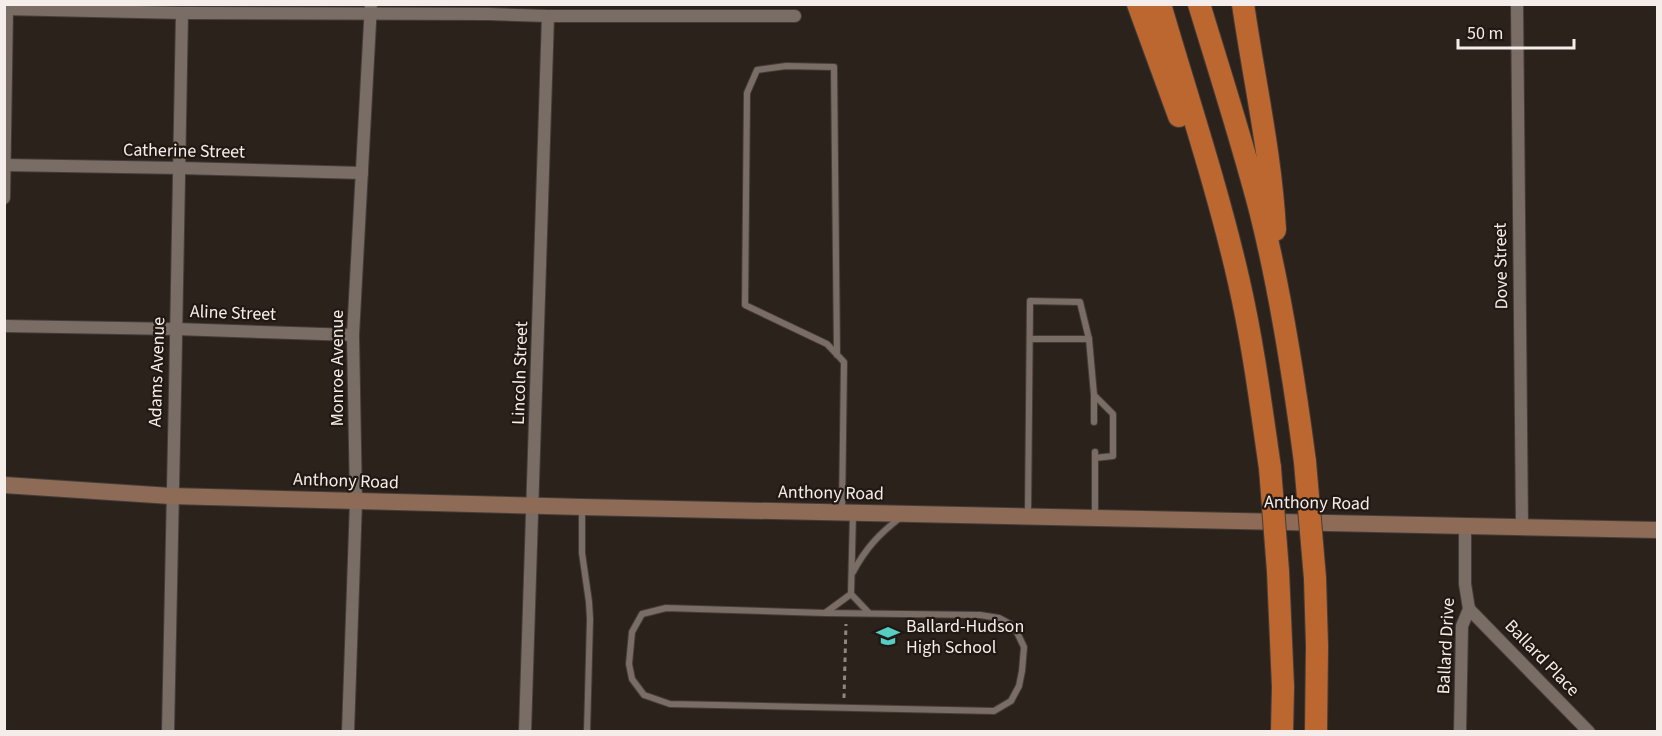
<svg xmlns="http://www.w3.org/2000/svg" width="1662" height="736" font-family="'Source Sans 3',sans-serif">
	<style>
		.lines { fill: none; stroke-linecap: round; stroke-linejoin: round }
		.lane-casing { stroke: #453d39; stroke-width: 8 }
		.street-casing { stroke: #453d39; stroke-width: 14 }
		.secondary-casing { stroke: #453d39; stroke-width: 18 }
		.highway-casing { stroke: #453d39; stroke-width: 24 }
		.path { stroke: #8f8782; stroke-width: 3; stroke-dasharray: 4.5 4.5; stroke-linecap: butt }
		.lane { stroke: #796d66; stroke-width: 6 }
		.street { stroke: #796d66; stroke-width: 12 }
		.secondary { stroke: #8d6b56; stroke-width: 16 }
		.highway { stroke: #bc672f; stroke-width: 22 }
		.highway-bridge-casing { stroke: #453d39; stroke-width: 24; stroke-linecap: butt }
		.highway-bridge { stroke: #bc672f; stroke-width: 22 }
		.labels { text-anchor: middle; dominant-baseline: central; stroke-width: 4.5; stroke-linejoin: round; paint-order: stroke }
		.street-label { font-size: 18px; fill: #f4ede9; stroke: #221813 }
		.poi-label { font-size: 18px; fill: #f4ede9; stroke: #221813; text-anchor: start }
	</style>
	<rect width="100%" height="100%" fill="#2b221c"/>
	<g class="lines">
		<!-- lane casing -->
		<g class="lane-casing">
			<g id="lane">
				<polyline points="1030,339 1089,339"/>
				<polyline points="837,355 834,67 786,66 757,70 747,93 745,305 827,344 844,362 842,510"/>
				<polyline points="1094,395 1094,422"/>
				<polyline points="1095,452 1095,517"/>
				<polyline points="582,508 582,553 589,602 590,619 587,732"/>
				<polyline points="853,513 851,594 869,613"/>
				<polyline points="1028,514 1030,301 1080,302 1089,339 1094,395 1113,414 1113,456 1095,458"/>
				<path d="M 853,572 C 866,548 879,534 901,517"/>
				<polyline points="825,613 980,615 999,618 1014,626 1024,647 1022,671 1019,686 1011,701 994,711 670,704 644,695 632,679 629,664 632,632 642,614 666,608 825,613 851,594"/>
			</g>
		</g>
		<!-- street casing -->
		<g class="street-casing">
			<g id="street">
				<polyline points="1517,4 1522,527"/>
				<polyline points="4,9 182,13 488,14 548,16 795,16"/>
				<polyline points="4,165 180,168 362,173"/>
				<polyline points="4,198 7,9"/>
				<polyline points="4,326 176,329 353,335"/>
				<polyline points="1469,609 1589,732"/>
				<path d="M 168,732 C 172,492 179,253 182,13"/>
				<polyline points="348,732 356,501 353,335 371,4"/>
				<polyline points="525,732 548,16"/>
				<polyline points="1460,732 1462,626 1469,609 1465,584 1465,526"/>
			</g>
		</g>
		<!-- secondary casing -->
		<g class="secondary-casing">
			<polyline id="secondary" points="4,485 171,496 582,507 1658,530"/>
		</g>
		<!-- highway casing -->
		<g class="highway-casing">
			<g id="highway">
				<polyline points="1138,4 1179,116"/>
				<path d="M 1160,4 C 1187,97 1218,189 1239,282 C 1253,343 1261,406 1270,468"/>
				<path d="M 1199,4 C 1220,73 1242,141 1260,210 C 1281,293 1294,378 1305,462"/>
				<path d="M 1243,4 C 1254,80 1271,154 1275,230"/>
				<polyline points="1278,571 1283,687 1282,732"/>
				<polyline points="1315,578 1317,646 1316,732"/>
			</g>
		</g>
		<!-- path -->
		<polyline class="path" points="844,698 846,624"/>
		<!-- lane -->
		<use href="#lane" class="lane"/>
		<!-- street -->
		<use href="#street" class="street"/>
		<!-- secondary -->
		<use href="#secondary" class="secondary"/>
		<!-- highway -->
		<use href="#highway" class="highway"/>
		<!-- highway-bridge casing -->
		<g class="highway-bridge-casing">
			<g id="highway-bridge">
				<polyline points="1305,462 1315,578"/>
				<polyline points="1270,468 1278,571"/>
			</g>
		</g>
		<!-- highway-bridge -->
		<use href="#highway-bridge" class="highway-bridge"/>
	</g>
	<!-- icons -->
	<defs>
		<g id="school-bare" transform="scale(1.8)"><path d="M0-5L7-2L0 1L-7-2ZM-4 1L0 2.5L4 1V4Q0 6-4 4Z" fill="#56cec4" stroke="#221813" stroke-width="2.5" paint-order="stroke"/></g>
	</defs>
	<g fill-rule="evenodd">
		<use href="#school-bare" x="888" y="636"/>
	</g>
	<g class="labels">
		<!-- street labels -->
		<g class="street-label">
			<text transform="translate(184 151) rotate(1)">Catherine Street</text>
			<text transform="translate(1501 266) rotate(-91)">Dove Street</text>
			<text transform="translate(233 313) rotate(2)">Aline Street</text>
			<text transform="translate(337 368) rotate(-90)">Monroe Avenue</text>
			<text transform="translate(157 372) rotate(-88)">Adams Avenue</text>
			<text transform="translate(520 373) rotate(-88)">Lincoln Street</text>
			<text transform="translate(346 481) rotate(2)">Anthony Road</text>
			<text transform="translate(831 493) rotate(1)">Anthony Road</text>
			<text transform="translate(1317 503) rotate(1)">Anthony Road</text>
			<text transform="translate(1446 646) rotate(-87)">Ballard Drive</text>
			<text transform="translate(1542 658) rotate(46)">Ballard Place</text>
		</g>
		<!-- poi labels -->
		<g class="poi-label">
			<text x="906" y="626">Ballard-Hudson<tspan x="906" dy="21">High School</tspan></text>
		</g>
	</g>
	<!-- border -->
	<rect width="1662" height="736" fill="none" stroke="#f4ede9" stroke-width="12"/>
	<!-- scale -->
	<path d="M1458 39v9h116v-9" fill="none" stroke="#f4ede9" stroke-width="3"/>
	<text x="1467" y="39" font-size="18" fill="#f4ede9" stroke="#221813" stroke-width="4.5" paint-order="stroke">50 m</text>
</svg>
